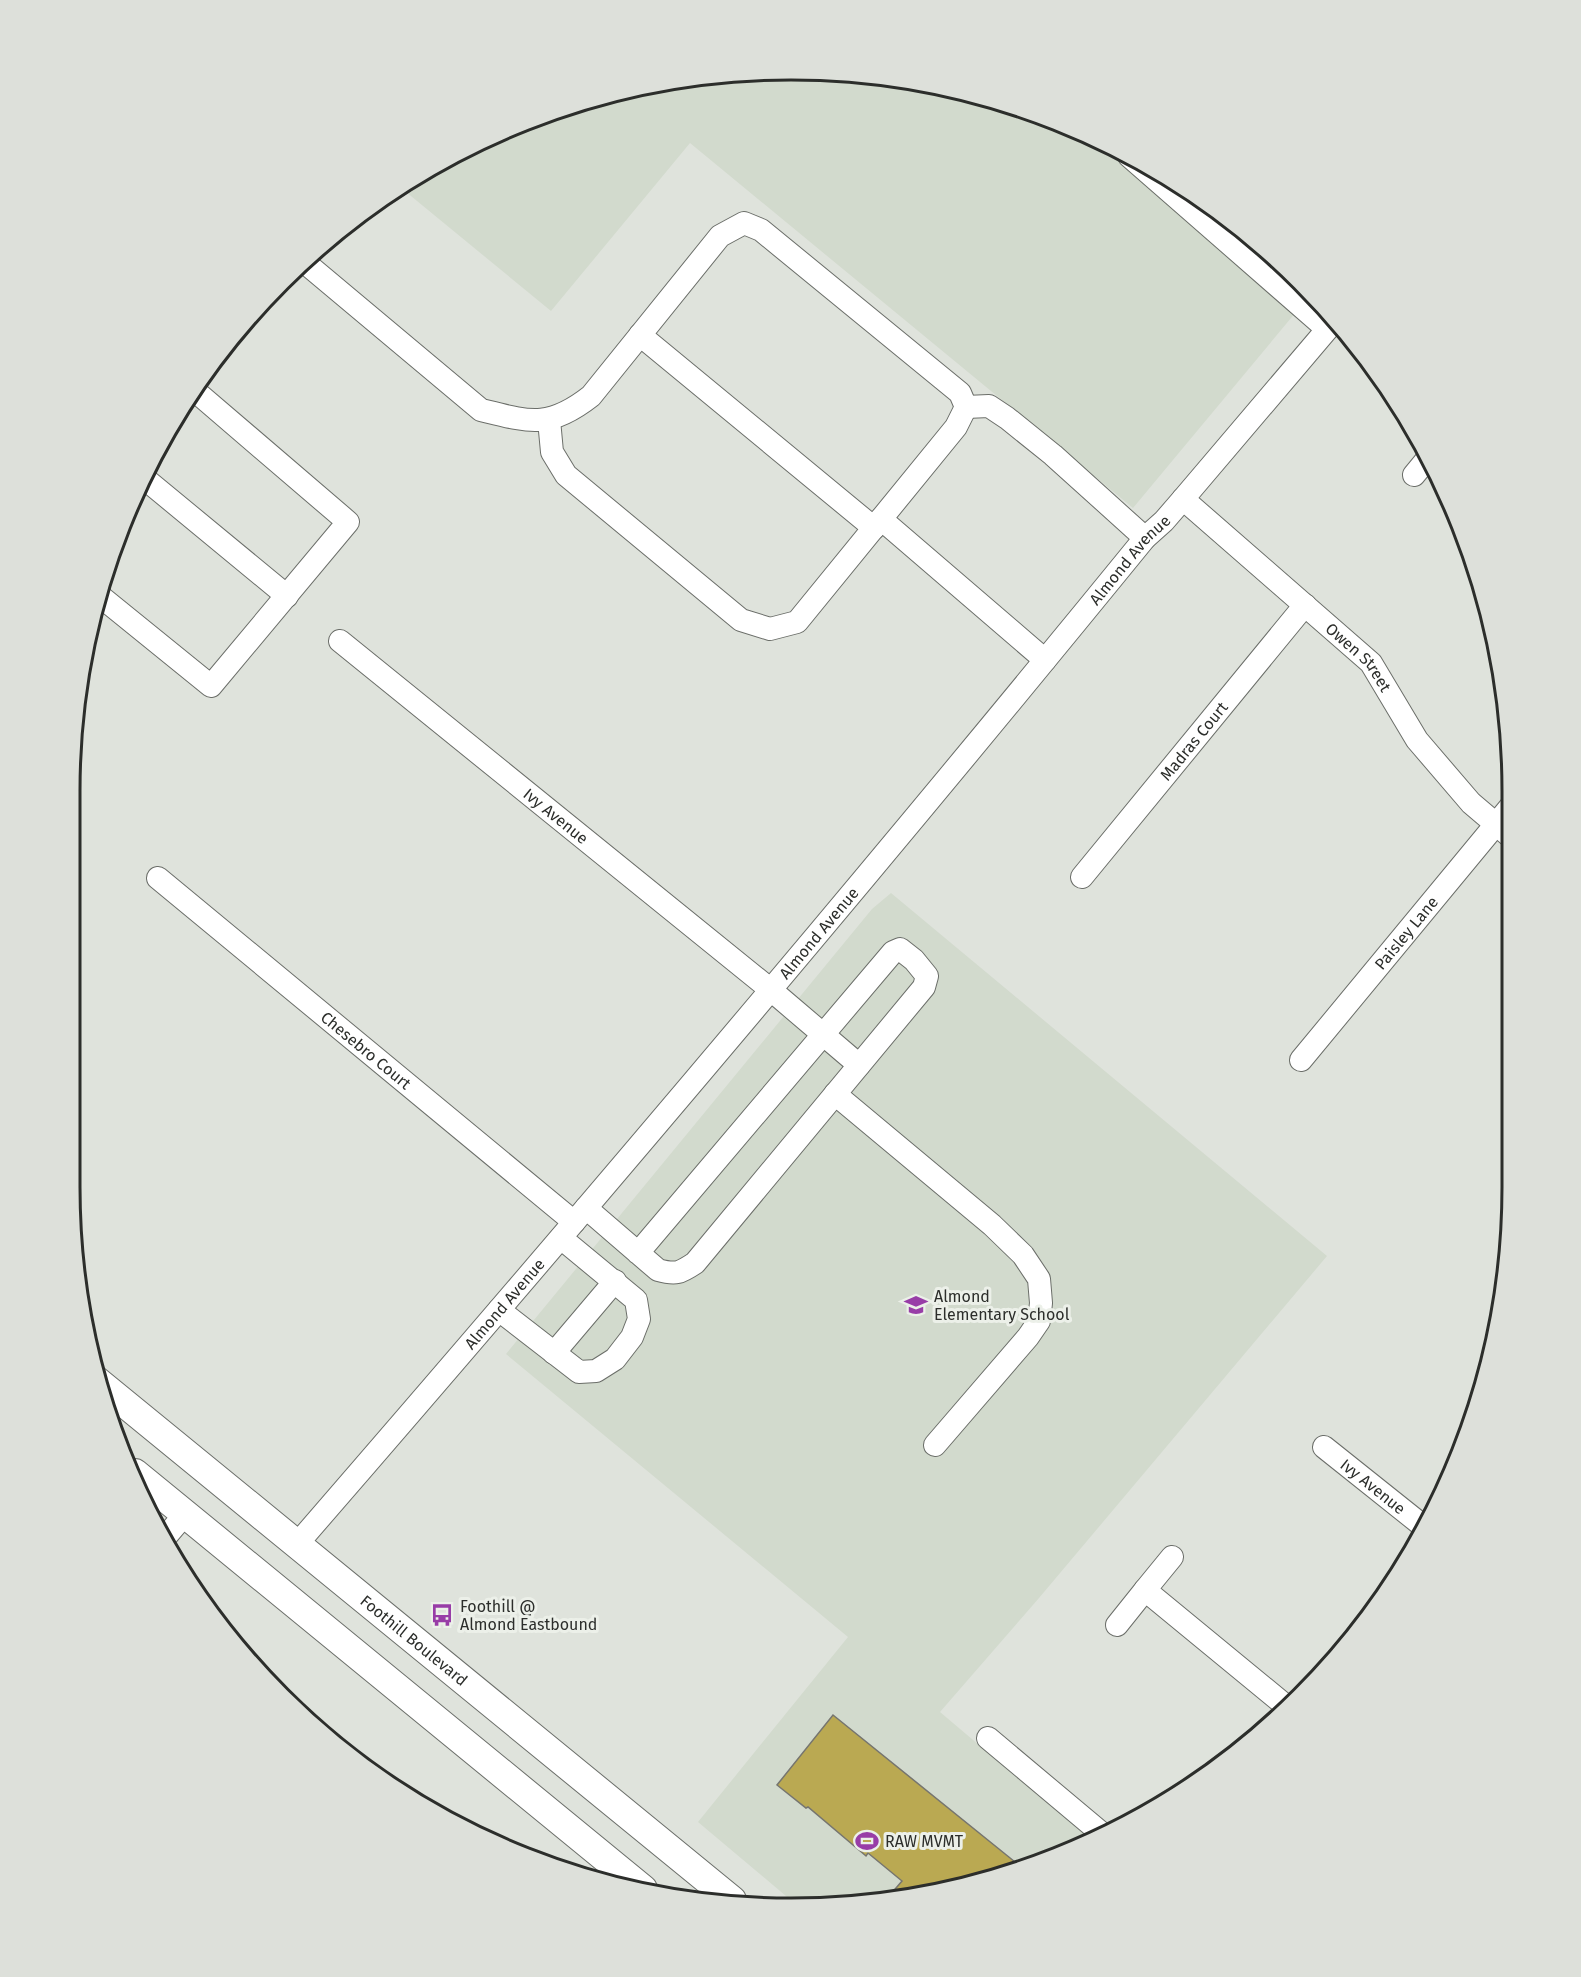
<svg xmlns="http://www.w3.org/2000/svg" width="1581" height="1977" font-family="'Fira Sans',sans-serif">
	<style>
		.built { fill: #d2dacd }
		.building { fill: #baa952; stroke: #76756f; stroke-width: 1.5 }
		.lines { fill: none; stroke-linecap: round; stroke-linejoin: round }
		.minor-casing { stroke: #6b6e69; stroke-width: 24 }
		.major-casing { stroke: #6b6e69; stroke-width: 30 }
		.minor { stroke: #fff; stroke-width: 22 }
		.major { stroke: #fff; stroke-width: 28 }
		.labels { text-anchor: middle; dominant-baseline: central; stroke-width: 6; stroke-linejoin: round; paint-order: stroke }
		.street-label { font-size: 16px; fill: #2c2e2b; stroke: #ecf0e9 }
		.poi-label { font-size: 16px; fill: #2c2e2b; stroke: #ecf0e9; text-anchor: start }
		.rim { fill: none; stroke: #2c2e2b; stroke-width: 3 }
	</style>
	<rect width="100%" height="100%" fill="#dfe3dc"/>
	<!-- built -->
	<g class="built">
		<polygon points="838,71 978,94 1110,144 1230,218 1311,294 1133,508 690,143 551,311 400,187 430,165 559,107 697,75"/>
		<polygon points="891,893 1327,1256 1039,1598 940,1712 1088,1837 977,1883 799,1907 698,1822 848,1637 506,1354 872,909"/>
	</g>
	<!-- building -->
	<polygon class="building" points="833,1715 1020,1866 977,1884 890,1895 902,1881 868,1853 866,1856 808,1807 806,1808 777,1785"/>
	<g class="lines">
		<!-- minor casing -->
		<g class="minor-casing">
			<g id="minor">
				<polyline points="1129,156 1327,329"/>
				<path d="M 302,260 L 481,410 C 530,422 549,429 591,396 L 720,236 L 744,223 L 761,230 L 960,393 L 966,407"/>
				<polyline points="640,335 874,528"/>
				<polyline points="966,407 989,406 1007,418 1053,455 1145,538"/>
				<polyline points="549,420 552,452 566,475 741,620 770,629 797,622 956,427 966,407"/>
				<polyline points="1414,475 1428,458"/>
				<polyline points="144,478 287,596"/>
				<path id="s1" d="M 1183,499 L 1371,663 L 1417,740 L 1471,803 L 1511,837"/>
				<polyline points="881,519 1045,660"/>
				<polyline points="100,596 211,686 348,522 194,390"/>
				<path id="s2" d="M 340,641 L 771,990 L 859,1065"/>
				<path id="s3" d="M 1082,877 L 1305,605"/>
				<path id="s4" d="M 158,878 L 574,1222"/>
				<path id="s5" d="M 1301,1060 L 1511,806"/>
				<polyline points="835,1094 992,1225 1023,1255 1039,1279 1041,1303 1039,1321 1028,1337 935,1445"/>
				<path d="M 586,1208 L 658,1270 C 676,1275 680,1273 695,1263 L 924,987 L 927,976 L 914,960 L 900,949 L 893,952 L 638,1253"/>
				<polyline points="499,1310 579,1372 596,1371 615,1359 632,1337 639,1319 636,1300 561,1238"/>
				<polyline points="554,1353 615,1281"/>
				<path id="s6" d="M 1324,1447 L 1423,1526"/>
				<polyline points="163,1540 185,1514"/>
				<path id="s7" d="M 298,1543 C 585,1212 868,878 1145,538 L 1164,521 L 1183,499 L 1336,319"/>
				<polyline points="1172,1557 1145,1590 1286,1706"/>
				<polyline points="1117,1625 1145,1590"/>
				<polyline points="988,1738 1100,1832"/>
			</g>
		</g>
		<!-- major casing -->
		<g class="major-casing">
			<g id="major">
				<path id="s8" d="M 96,1380 L 732,1900"/>
				<polyline points="135,1473 643,1889"/>
			</g>
		</g>
		<!-- minor -->
		<use href="#minor" class="minor"/>
		<!-- major -->
		<use href="#major" class="major"/>
	</g>
	<!-- icons -->
	<defs>
		<g id="school-bare" transform="scale(1.8)"><path d="M0-5L7-2L0 1L-7-2ZM-4 1L0 2.5L4 1V4Q0 6-4 4Z" fill="#983da7" stroke="#ecf0e9" stroke-width="2.5" paint-order="stroke"/></g>
		<g id="bus-bare" transform="scale(1.8)"><path d="M-5-6H5V4H4V6H2V4H-2V6H-4V4H-5ZM-3.5-4V0h7V-4ZM-3.5 1.2v1.5H-2V1.2ZM2 1.2v1.5H3.5V1.2Z" fill="#983da7" stroke="#ecf0e9" stroke-width="2.5" paint-order="stroke"/></g>
		<g id="stadium-bare" transform="scale(1.8)"><path d="M0-5a6.5 5 0 1 0 0 10a6.5 5 0 1 0 0-10ZM-3.5-1.8h7v3.6h-7Z" fill="#983da7" stroke="#ecf0e9" stroke-width="2.5" paint-order="stroke"/></g>
	</defs>
	<g fill-rule="evenodd">
		<use href="#school-bare" x="916" y="1305"/>
		<use href="#bus-bare" x="442" y="1615"/>
		<use href="#stadium-bare" x="867" y="1841"/>
	</g>
	<g class="labels">
		<!-- street labels -->
		<g class="street-label">
			<text stroke="none"><textPath href="#s7" startOffset="1288">Almond Avenue</textPath></text>
			<text stroke="none"><textPath href="#s1" startOffset="237">Owen Street</textPath></text>
			<text stroke="none"><textPath href="#s3" startOffset="176">Madras Court</textPath></text>
			<text stroke="none"><textPath href="#s2" startOffset="278">Ivy Avenue</textPath></text>
			<text stroke="none"><textPath href="#s7" startOffset="802">Almond Avenue</textPath></text>
			<text stroke="none"><textPath href="#s5" startOffset="165">Paisley Lane</textPath></text>
			<text stroke="none"><textPath href="#s4" startOffset="270">Chesebro Court</textPath></text>
			<text stroke="none"><textPath href="#s7" startOffset="316">Almond Avenue</textPath></text>
			<text stroke="none"><textPath href="#s6" startOffset="63">Ivy Avenue</textPath></text>
			<text stroke="none"><textPath href="#s8" startOffset="411">Foothill Boulevard</textPath></text>
		</g>
		<!-- poi labels -->
		<g class="poi-label">
			<text x="934" y="1296">Almond<tspan x="934" dy="18">Elementary School</tspan></text>
			<text x="460" y="1606">Foothill @<tspan x="460" dy="18">Almond Eastbound</tspan></text>
			<text x="885" y="1841">RAW MVMT</text>
		</g>
	</g>
	<!-- crop -->
	<path d="M0 0H1581V1977H0ZM791 80H791A711 711 0 0 1 1502 791V1187A711 711 0 0 1 791 1898H791A711 711 0 0 1 80 1187V791A711 711 0 0 1 791 80Z" fill="#dde0da" fill-rule="evenodd"/>
	<path class="rim" d="M791 80H791A711 711 0 0 1 1502 791V1187A711 711 0 0 1 791 1898H791A711 711 0 0 1 80 1187V791A711 711 0 0 1 791 80Z"/>
</svg>
